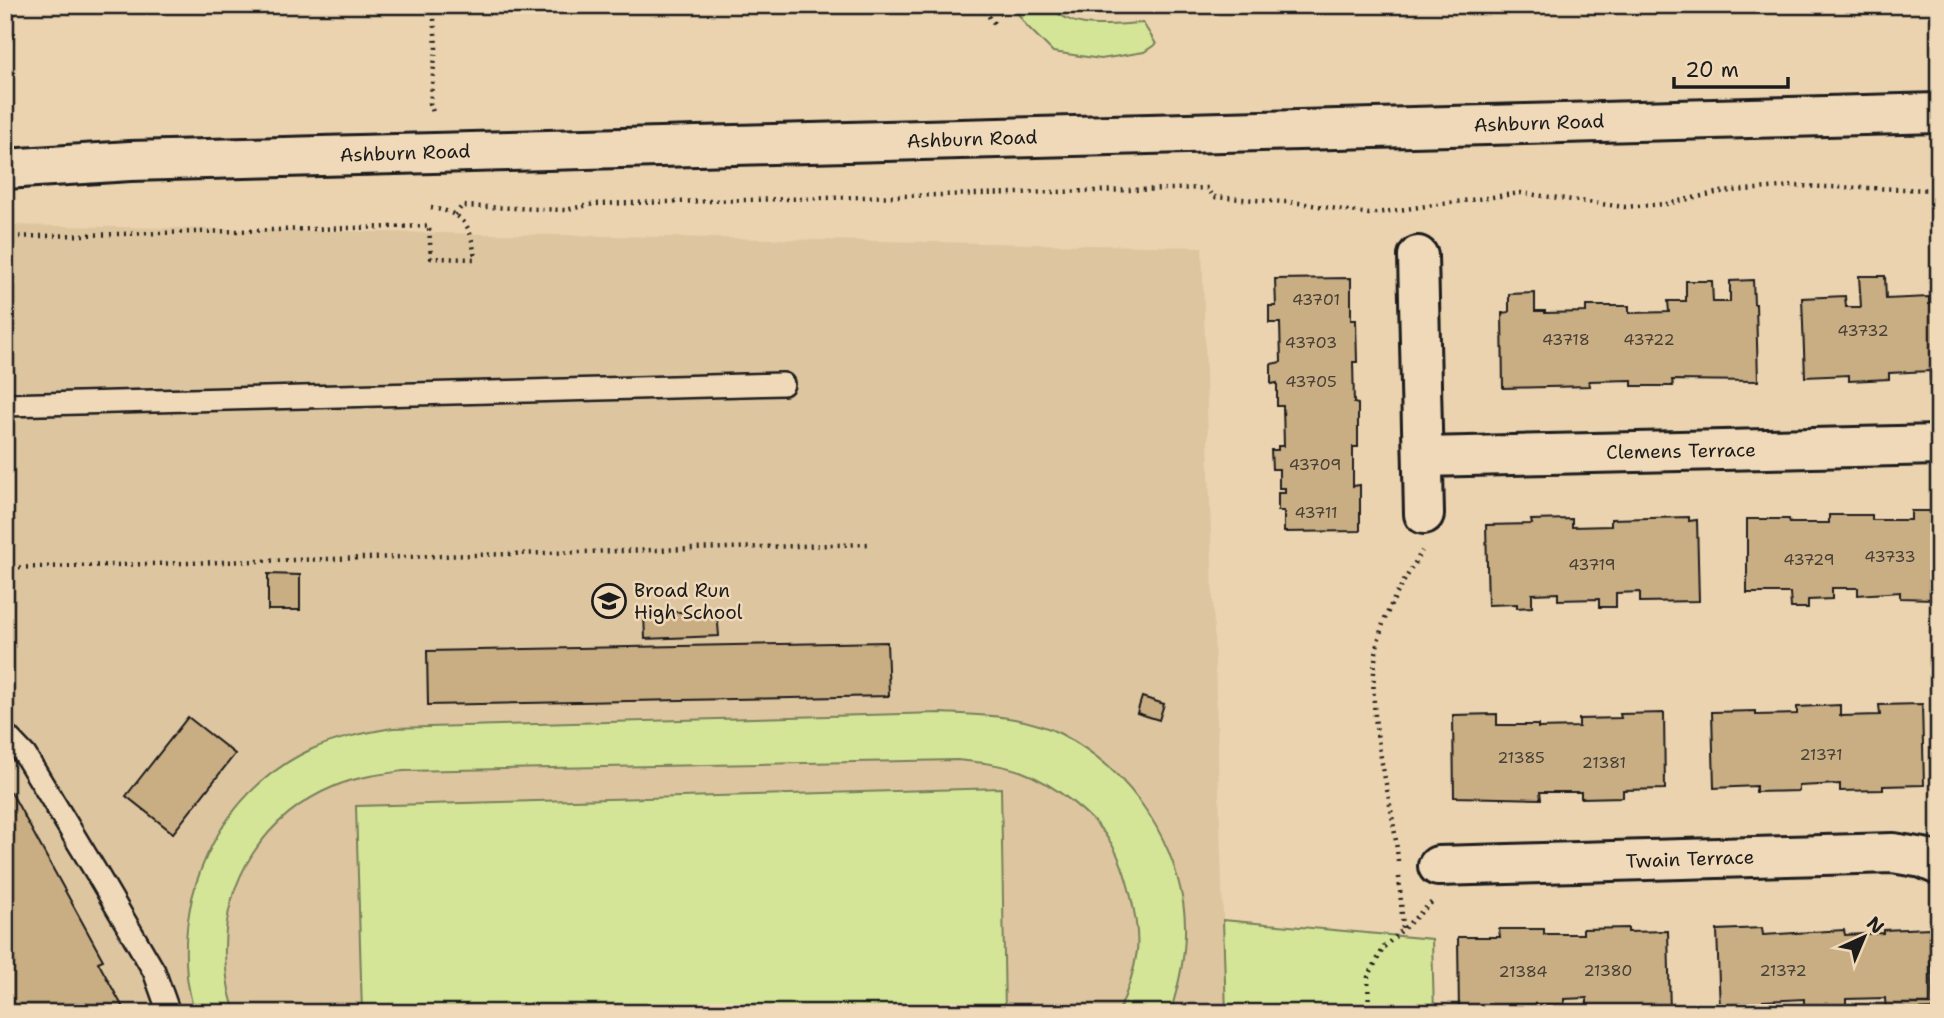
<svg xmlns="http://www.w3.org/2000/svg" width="1944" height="1018" font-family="'Shantell Sans',sans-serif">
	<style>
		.built { fill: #ddc59f }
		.green { fill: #d4e598; stroke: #78805a; stroke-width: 2 }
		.building { fill: #c9ad83; stroke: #1c1c1c; stroke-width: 2 }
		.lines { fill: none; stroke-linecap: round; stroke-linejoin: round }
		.service-casing { stroke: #1c1c1c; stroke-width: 26 }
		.minor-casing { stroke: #1c1c1c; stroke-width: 44 }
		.secondary-casing { stroke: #1c1c1c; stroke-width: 44 }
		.path { stroke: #1c1c1c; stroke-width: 4.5; stroke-dasharray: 2 5; stroke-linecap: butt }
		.service { stroke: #f0d9b9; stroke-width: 21 }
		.minor { stroke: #f0d9b9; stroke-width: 38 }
		.secondary { stroke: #f0d9b9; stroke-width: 38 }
		.labels { text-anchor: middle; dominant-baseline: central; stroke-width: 5; stroke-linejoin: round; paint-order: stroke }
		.number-label { font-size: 16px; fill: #474036 }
		.street-label { font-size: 19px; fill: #1c1c1c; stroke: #f0d9b9 }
		.poi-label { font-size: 19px; fill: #1c1c1c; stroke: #f0d9b9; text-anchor: start }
	</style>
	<rect width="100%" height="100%" fill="#ebd3b0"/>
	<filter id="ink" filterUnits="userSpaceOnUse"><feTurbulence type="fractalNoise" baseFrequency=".0143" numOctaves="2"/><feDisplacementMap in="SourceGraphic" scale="14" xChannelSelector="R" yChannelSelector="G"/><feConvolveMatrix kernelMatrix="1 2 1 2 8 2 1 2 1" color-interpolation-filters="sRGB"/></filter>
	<g filter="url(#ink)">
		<!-- built -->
		<polygon class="built" points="5,225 1202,247 1226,1013 5,1013"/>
		<!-- green -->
		<g class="green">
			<path d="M 1012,5 L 1050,5 C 1071,33 1113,24 1143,23 L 1156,44 L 1144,52 L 1101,59 L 1053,52 L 1026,25 Z"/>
			<path d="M 940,713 C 981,715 1024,715 1061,734 C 1125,767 1171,831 1183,902 C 1189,938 1181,979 1170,1013 L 1118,1013 C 1127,993 1134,973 1137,951 C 1140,924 1126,867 1111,843 C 1094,815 1051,782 1020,771 C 999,764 978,762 957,760 L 403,771 C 381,774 357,777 335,786 C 265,815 223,880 225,955 C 226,974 228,995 236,1013 L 194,1013 C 192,1001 188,988 187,976 C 178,883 224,791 310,750 C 336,738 365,733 393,728 Z"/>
			<polygon points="1001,788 1005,1013 362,1013 356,806"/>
			<polygon points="1223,920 1432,939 1434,1013 1226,1013"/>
		</g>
		<!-- building -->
		<g class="building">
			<polygon points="1859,276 1885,276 1886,299 1929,297 1929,304 1939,303 1939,378 1930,379 1930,371 1889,373 1889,379 1849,381 1849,375 1805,377 1802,298 1845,296 1846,307 1861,307"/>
			<polygon points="1351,278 1351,320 1356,320 1357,362 1353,362 1354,403 1358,404 1358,447 1353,447 1353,486 1360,485 1360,531 1284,532 1284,511 1278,511 1278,493 1285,493 1285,488 1279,488 1279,469 1272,469 1271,450 1278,450 1278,446 1284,446 1283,406 1277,406 1277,383 1271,384 1271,364 1281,362 1280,323 1269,323 1269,306 1276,306 1275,279"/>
			<polygon points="1753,280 1754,304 1756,304 1758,381 1672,380 1673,386 1632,386 1632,380 1589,381 1590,386 1503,388 1502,313 1509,312 1509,294 1535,293 1535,311 1545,311 1545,313 1586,312 1586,306 1629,306 1629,313 1669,312 1668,301 1686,301 1686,281 1712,281 1713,302 1730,302 1730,281"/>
			<polygon points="1911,511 1939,511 1939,591 1933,592 1933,599 1900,598 1900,592 1858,595 1858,588 1832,588 1832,599 1808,600 1808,608 1791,608 1790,593 1747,593 1747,519 1789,519 1790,523 1829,523 1829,515 1872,515 1872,520 1911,520"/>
			<polygon points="1689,517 1689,521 1697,520 1699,601 1640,602 1640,592 1616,593 1616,607 1599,607 1599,599 1558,600 1558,593 1532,594 1532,607 1517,608 1517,604 1488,605 1486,525 1532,524 1531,520 1572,519 1572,527 1611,526 1611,519"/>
			<polygon points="268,574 300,575 300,610 268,610"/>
			<polygon points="717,611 719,636 645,639 644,613"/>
			<polygon points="887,642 889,696 428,705 427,651"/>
			<polygon points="1142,697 1164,704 1159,720 1137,713"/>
			<polygon points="1922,704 1924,785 1883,786 1883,790 1840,791 1840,784 1799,786 1799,791 1756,792 1756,786 1714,788 1712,712 1756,711 1756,715 1797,714 1797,707 1840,705 1840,716 1880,715 1879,705"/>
			<polygon points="1664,713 1665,789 1623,790 1623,797 1581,798 1581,792 1540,792 1541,799 1454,797 1453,715 1497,714 1497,725 1538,725 1538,728 1579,727 1579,719 1621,718 1620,714"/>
			<polygon points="188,717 235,754 173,833 126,796"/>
			<polygon points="11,792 103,960 98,962 126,1013 5,1013 5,795"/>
			<polygon points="1628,928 1628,932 1668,931 1670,1012 1628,1013 1628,1008 1587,1008 1587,998 1564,999 1564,1004 1503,1005 1503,1013 1459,1013 1458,937 1500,937 1499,929 1544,929 1544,934 1583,934 1583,929"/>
			<polygon points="1762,928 1763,935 1844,930 1845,935 1883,933 1883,930 1930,928 1933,1009 1910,1010 1910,1013 1886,1013 1885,998 1846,999 1846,1006 1804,1007 1804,999 1763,1001 1763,1009 1720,1010 1717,930"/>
		</g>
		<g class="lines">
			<!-- service casing -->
			<g class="service-casing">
				<g id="service">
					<polyline points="5,405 783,384"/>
					<polyline points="5,734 25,755 96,872 154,971 169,1013"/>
				</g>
			</g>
			<!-- minor casing -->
			<g class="minor-casing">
				<g id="minor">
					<polyline points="1418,256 1424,514"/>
					<polyline points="1423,457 1939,445"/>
					<polyline points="1438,866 1893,853 1923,858 1939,865"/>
				</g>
			</g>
			<!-- secondary casing -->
			<g class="secondary-casing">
				<polyline id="secondary" points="5,169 130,161 1939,113"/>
			</g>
			<!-- path -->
			<g class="path">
				<polyline points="433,5 436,47 430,103 434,115"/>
				<polyline points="980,5 997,27"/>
				<polyline points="455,215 462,206 565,210 594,204 1208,188 1213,197 1299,203 1369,214 1521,193 1624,207 1666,204 1720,192 1793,186 1939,190"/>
				<path d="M 5,237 L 429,226 L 431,258 L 475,259 C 471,226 466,213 431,208"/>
				<polyline points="5,568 871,544"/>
				<path d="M 1398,861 C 1392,783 1358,706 1382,627 C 1391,600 1408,575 1422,551"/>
				<polyline points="1399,877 1403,928"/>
				<polyline points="1369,1013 1368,977 1384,947 1432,902"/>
			</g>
			<!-- service -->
			<use href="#service" class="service"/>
			<!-- minor -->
			<use href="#minor" class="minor"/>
			<!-- secondary -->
			<use href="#secondary" class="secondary"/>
		</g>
	</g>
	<!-- icons -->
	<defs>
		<g id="school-ring" transform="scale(1.75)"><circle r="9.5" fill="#f0d9b9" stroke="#1c1c1c" stroke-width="1.5"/><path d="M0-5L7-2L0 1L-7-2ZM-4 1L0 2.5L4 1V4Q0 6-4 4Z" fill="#1c1c1c"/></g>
	</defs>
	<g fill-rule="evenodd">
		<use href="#school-ring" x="609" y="601"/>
	</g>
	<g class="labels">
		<!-- number labels -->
		<g class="number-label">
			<text x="1316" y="299">43701</text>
			<text x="1863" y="330">43732</text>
			<text x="1566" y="339">43718</text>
			<text x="1649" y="339">43722</text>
			<text x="1311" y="342">43703</text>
			<text x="1311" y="381">43705</text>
			<text x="1315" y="464">43709</text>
			<text x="1316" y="512">43711</text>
			<text x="1890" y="556">43733</text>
			<text x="1809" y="559">43729</text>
			<text x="1592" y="564">43719</text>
			<text x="1821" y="754">21371</text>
			<text x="1521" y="757">21385</text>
			<text x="1604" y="762">21381</text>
			<text x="1608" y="970">21380</text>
			<text x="1783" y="970">21372</text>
			<text x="1523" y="971">21384</text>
		</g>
		<!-- street labels -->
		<g class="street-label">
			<text transform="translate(1539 123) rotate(-2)">Ashburn Road</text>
			<text transform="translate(972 139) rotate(-2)">Ashburn Road</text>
			<text transform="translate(405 153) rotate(-2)">Ashburn Road</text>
			<text transform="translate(1681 451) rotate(-1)">Clemens Terrace</text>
			<text transform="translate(1690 859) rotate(-2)">Twain Terrace</text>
		</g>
		<!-- poi labels -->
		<g class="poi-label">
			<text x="634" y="590">Broad Run<tspan x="634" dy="22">High School</tspan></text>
		</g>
	</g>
	<!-- margin -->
	<rect width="1944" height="1018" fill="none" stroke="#f0d9b9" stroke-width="28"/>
	<rect x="14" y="14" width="1916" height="990" fill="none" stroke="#1c1c1c" stroke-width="2.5" filter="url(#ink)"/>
	<!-- north arrow -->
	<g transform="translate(1864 937) rotate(44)" stroke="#f0d9b9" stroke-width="5" paint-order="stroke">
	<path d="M0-5L12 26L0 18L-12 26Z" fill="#1c1c1c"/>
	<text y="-10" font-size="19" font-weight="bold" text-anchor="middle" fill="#1c1c1c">N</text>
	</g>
	<!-- scale -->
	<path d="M1674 77v10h114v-10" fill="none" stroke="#1c1c1c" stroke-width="3.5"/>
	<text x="1685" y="77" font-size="21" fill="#1c1c1c" stroke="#f0d9b9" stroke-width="5" paint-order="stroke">20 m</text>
</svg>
